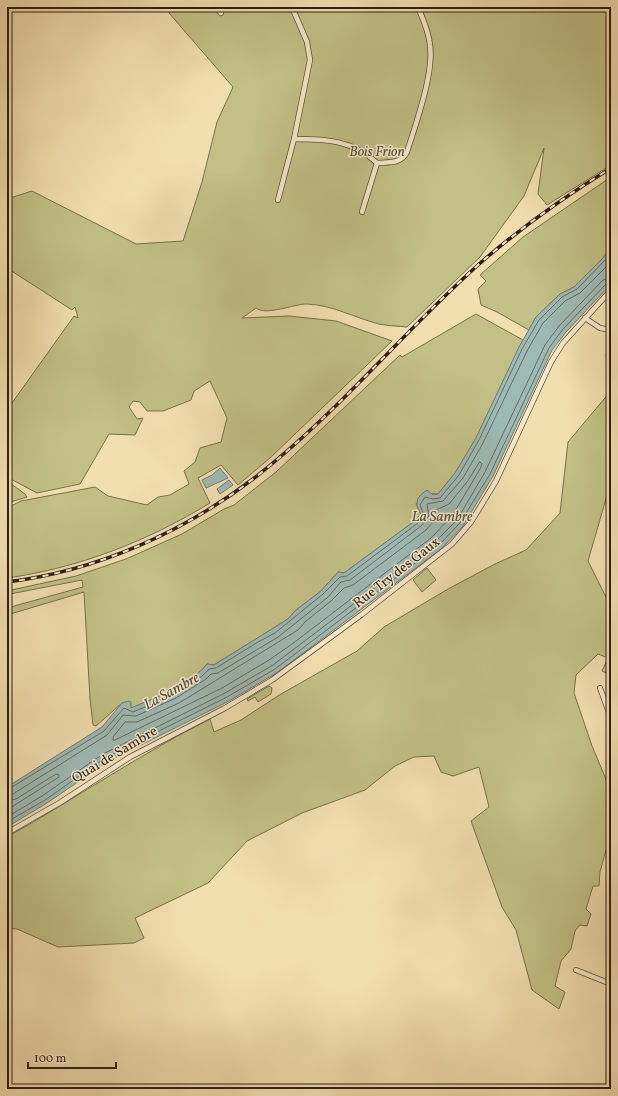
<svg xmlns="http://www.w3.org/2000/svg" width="618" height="1096" font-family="Vollkorn,serif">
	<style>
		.green { fill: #c2c086; stroke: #78704e }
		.water { fill: #9ebab5; stroke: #717c75 }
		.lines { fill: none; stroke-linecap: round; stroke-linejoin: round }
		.shore { stroke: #666c65; stroke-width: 1 }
		.street-casing { stroke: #5f4f3c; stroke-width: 6 }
		.street { stroke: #f7eacc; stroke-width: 4.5 }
		.rail-casing { stroke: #2e1f15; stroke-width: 3.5 }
		.rail { stroke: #f7eacc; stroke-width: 2; stroke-dasharray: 6; stroke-linecap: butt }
		.labels { text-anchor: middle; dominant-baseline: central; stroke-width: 3; stroke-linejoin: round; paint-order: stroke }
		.park-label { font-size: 14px; font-style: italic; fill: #5a4f37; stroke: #f7eacc }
		.street-label { font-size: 14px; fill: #2e1f15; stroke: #f7eacc }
		.water-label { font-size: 15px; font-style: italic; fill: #504e45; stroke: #f7eacc }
	</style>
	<rect width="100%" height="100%" fill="#f2dfb0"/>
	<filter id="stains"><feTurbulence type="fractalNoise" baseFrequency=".005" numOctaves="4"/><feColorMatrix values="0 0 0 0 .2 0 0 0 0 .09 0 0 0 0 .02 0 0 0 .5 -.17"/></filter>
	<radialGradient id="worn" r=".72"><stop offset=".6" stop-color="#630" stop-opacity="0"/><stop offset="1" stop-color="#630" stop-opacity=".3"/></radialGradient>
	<!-- green -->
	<g class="green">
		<path d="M 169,7 L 611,7 L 611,165 L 547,205 L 538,194 L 544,148 L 524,196 L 480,257 L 407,327 C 398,326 388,326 379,324 C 355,318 333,305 307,304 C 294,304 266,316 256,308 L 242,318 L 289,316 L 336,321 L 392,341 L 270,458 L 238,485 L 221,465 L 198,478 L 210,503 C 148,541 79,568 7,578 L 7,508 L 21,501 L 95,487 L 108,496 L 147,505 L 158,497 L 170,495 L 189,484 L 184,471 L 195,462 L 200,448 L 221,442 L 227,418 C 221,406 216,393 210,381 L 194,391 L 191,400 L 163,411 L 147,411 L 140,402 L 133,401 L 129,407 L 137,419 L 143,418 L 135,435 L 109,434 L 80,484 L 37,493 L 7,477 L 7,410 L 74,316 L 78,318 L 75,307 L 72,310 L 7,268 L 7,199 L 32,191 L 136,244 L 183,241 L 202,182 L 217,122 L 233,87 L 169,13 Z"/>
		<polygon points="611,177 611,247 603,258 574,287 560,294 536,317 529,330 497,312 481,305 478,289 486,281 480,275 523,237"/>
		<path d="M 476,314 L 523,340 L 476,438 L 456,472 L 438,494 L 423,493 L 416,504 L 421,514 L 416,520 L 344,573 L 338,572 L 321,591 L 296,610 L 288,619 L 214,665 L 207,664 C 191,685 155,698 131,708 L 122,703 L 96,726 L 93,725 L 90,699 L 84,592 L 7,615 L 7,608 L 83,587 L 82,580 L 10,594 L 9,601 L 7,601 L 7,591 L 76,576 L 126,559 L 182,534 L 224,509 L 234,505 L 276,472 L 400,355 L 402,357 Z"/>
		<path d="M 606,354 L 611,354 L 611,491 L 608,492 L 588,561 L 611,607 L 611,675 L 602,671 L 608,658 L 598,654 L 576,675 L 574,693 L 592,746 L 611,791 L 608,843 L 600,872 L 599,886 L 593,886 L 586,909 L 591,914 L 587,926 L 580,925 L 575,931 L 571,949 L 561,961 L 555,986 L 565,992 L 559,1009 L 532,990 L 516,930 L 502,907 L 471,821 L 489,807 L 479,767 L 453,776 L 441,772 L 434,756 L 414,757 L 395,766 L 365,790 L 302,813 L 247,841 L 208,883 L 135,918 L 144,938 L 134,943 L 58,947 L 17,929 L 7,928 L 7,837 C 75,799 140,754 210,719 L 214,732 L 241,720 L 281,694 L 357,651 L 384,627 L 448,589 L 495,564 L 526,550 L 560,513 L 568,442 L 610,392 Z"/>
		<polygon points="7,481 25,494 27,497 7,503"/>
		<polygon points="427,568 436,580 422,592 413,580"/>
		<polygon points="269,686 272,688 271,694 258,702 255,697 248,701 247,699"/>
	</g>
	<!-- water -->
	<g class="water">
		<path d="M 611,247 L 611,284 L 566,332 L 552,350 L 493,476 L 463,526 L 441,549 L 278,672 L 229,701 L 107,762 L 47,803 L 7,827 L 7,787 L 102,727 L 122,703 L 128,701 L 131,702 L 131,708 C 155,698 191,685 207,664 L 214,665 L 288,619 L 296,610 L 321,591 L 338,572 L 344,573 L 416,520 L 421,514 C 415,504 415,498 427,490 L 433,495 L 438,494 L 455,473 L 476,438 L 519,347 L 536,317 L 560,294 L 574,287 L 603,258 Z"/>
		<polygon points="220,468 228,478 206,488 202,480 212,475"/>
		<polygon points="229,480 233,485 220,494 217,489"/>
	</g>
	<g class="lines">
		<!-- shore -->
		<g class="shore">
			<polygon points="480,462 482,464 480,469 452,516 431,538 292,644 269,660 222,688 115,740 113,740 113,737 125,722 137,722 179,703 298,630 306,621 331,601 344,588 353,585 426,530 434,521 436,510 449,504 467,482"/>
			<path d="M 7,790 L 104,731 L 124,708 L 133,712 C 157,702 192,689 209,669 L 216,668 L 258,642 L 275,633 L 323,594 L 340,577 L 347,576 L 418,523 L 424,515 L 420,505 L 425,497 L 433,499 L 440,498 L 459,475 L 479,440 L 522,349 L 539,320 L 562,297 L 577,289 L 611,254"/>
			<polyline points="7,795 13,794 107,735 123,715 136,716 176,698 206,679 211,674 218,673 278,637 327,598 341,582 350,580 421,526 429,516 427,504 443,501 463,478 483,443 527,351 543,323 565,301 580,293 611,262"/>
			<polyline points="7,801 16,799 56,774 59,775 59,777 7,810"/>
			<polyline points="7,817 42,796 103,754 225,693 273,665 435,542 457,520 485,472 545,345 559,326 603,280 611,277"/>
			<polyline points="7,822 45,800 105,758 227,697 275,669 438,546 460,523 490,474 549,348 563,329 607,283 611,282"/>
		</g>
		<!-- street casing -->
		<g class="street-casing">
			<g id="street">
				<polyline points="216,7 221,13"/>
				<path d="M 294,139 C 325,139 353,140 377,163"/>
				<path d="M 377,163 C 390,162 401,164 407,152 C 416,123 434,74 430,45 C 429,32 423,19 418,7"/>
				<polyline points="278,200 294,139 310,60 307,42 292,7"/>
				<polyline points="362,212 377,163"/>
				<polyline points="585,318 600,328 611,330"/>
				<polyline points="600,688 611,718"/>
				<polyline points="7,833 61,802 130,757 225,708 272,680 361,615 452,544 471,522 496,481 551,362 563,343 611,290"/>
				<polyline points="576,970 611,984"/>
				<polyline points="608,982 611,969"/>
			</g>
		</g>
		<!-- street -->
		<use href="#street" class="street"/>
		<!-- rail casing -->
		<g class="rail-casing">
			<path id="rail" d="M 7,582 C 96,571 182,533 253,479 C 335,416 401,334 478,265 C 519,229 564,197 611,168"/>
		</g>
		<!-- rail -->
		<use href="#rail" class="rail"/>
	</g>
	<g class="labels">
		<!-- park labels -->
		<g class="park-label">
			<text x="377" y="152">Bois Frion</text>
		</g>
		<!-- street labels -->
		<g class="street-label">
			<text transform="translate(397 573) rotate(-38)">Rue Try des Gaux</text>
			<text transform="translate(115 755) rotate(-31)">Quai de Sambre</text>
		</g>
		<!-- water labels -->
		<g class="water-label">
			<text x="442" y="517">La Sambre</text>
			<text transform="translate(172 692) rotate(-29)">La Sambre</text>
		</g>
	</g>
	<!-- margin -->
	<rect width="618" height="1096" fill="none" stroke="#f2dfb0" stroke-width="24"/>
	<rect x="8" y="8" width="602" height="1080" fill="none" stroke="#2e1f15" stroke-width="2"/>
	<rect x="12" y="12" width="594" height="1072" fill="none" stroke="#2e1f15"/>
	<!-- scale -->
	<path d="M28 1062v6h88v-6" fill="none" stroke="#2e1f15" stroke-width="2"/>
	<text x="34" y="1062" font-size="12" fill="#2e1f15" stroke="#f7eacc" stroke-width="3" paint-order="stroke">100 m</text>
	<rect width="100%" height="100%" filter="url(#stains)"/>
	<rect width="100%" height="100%" fill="url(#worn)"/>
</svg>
